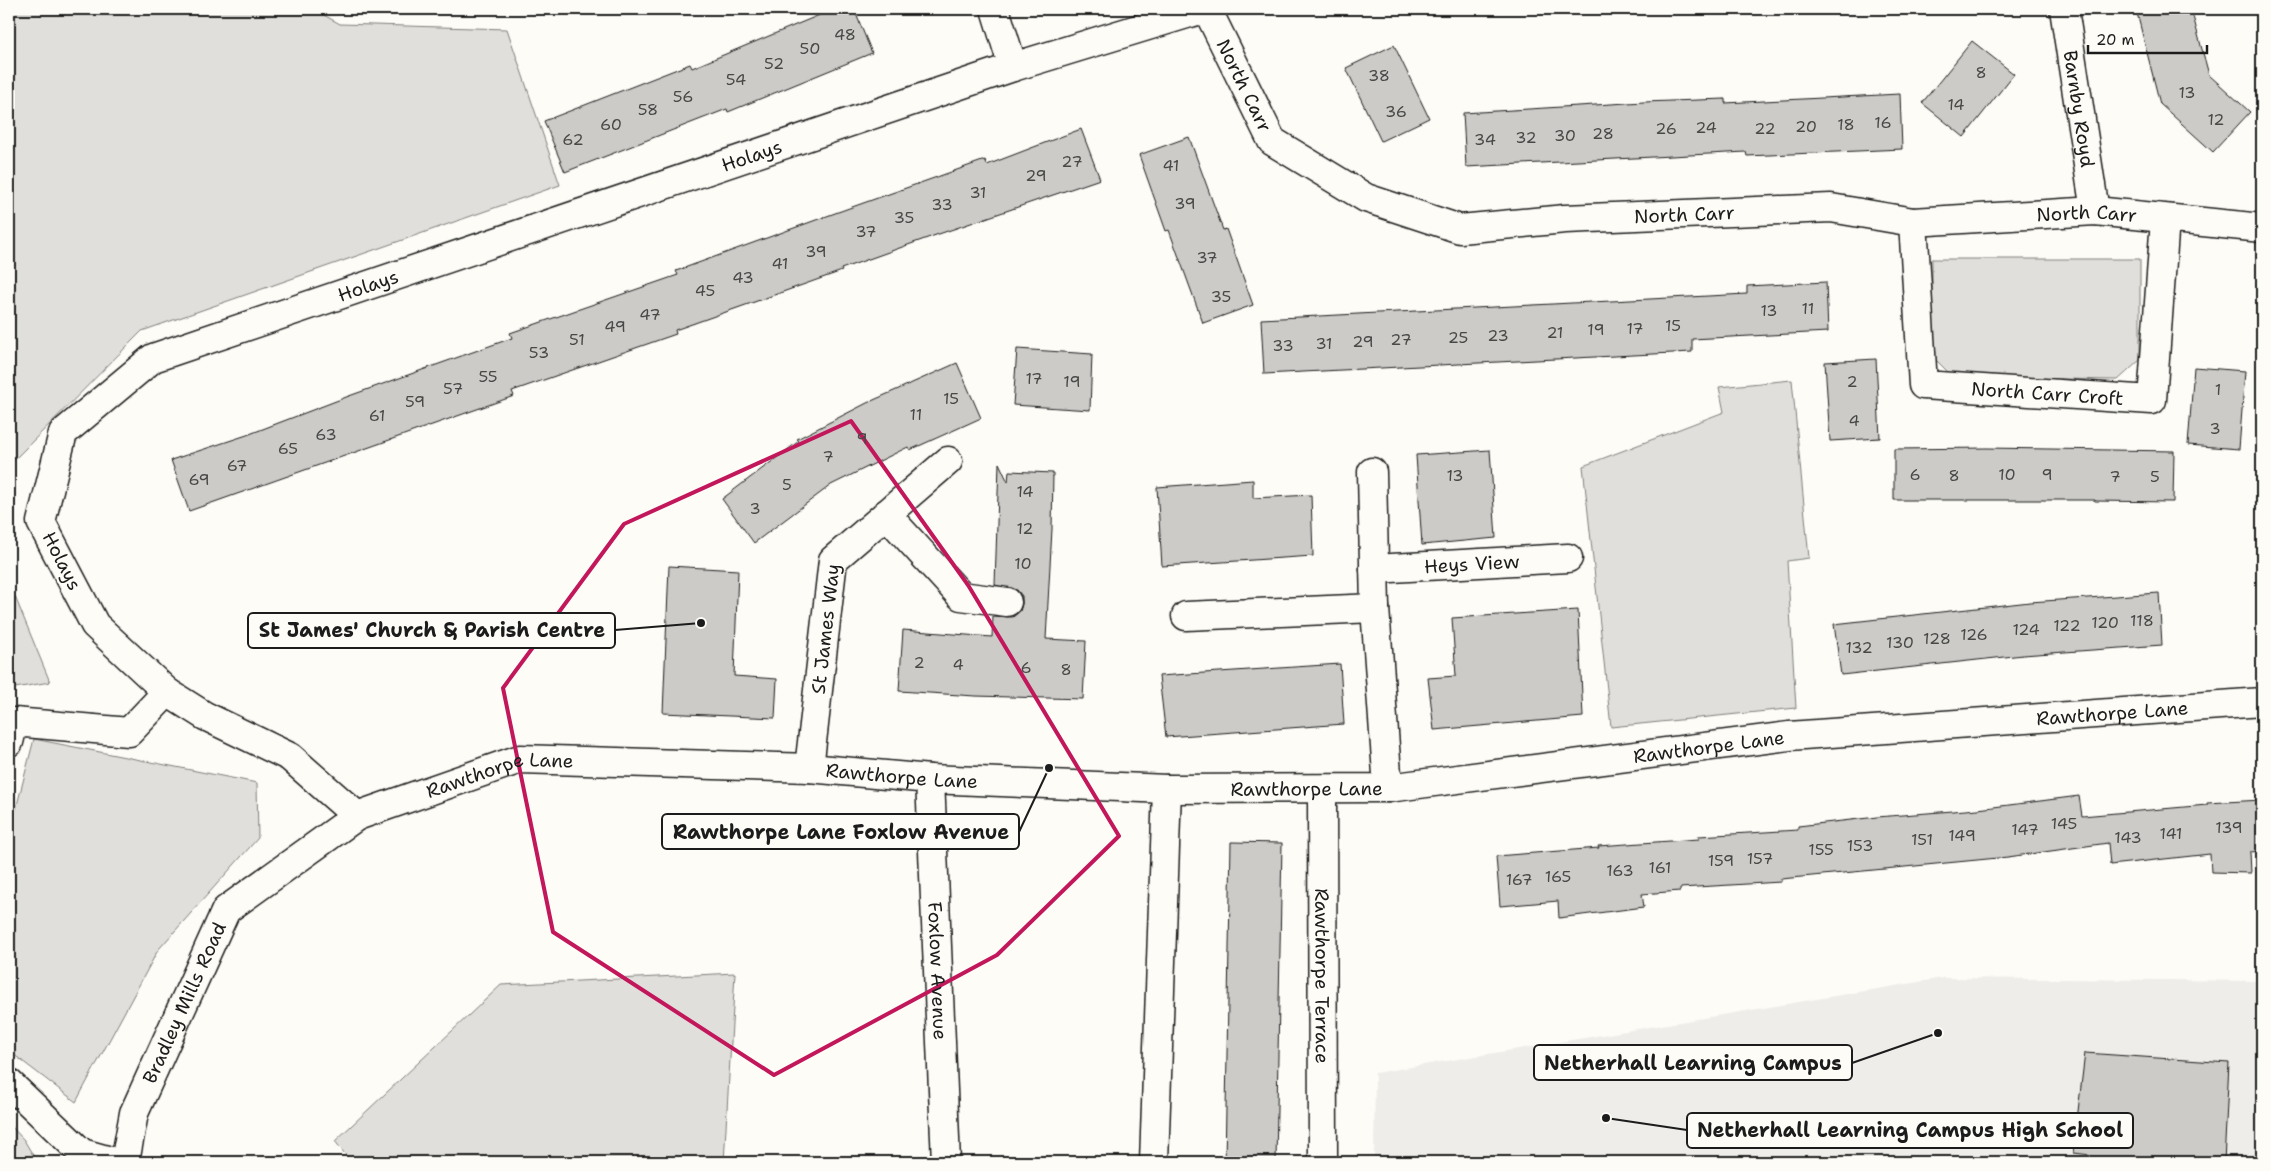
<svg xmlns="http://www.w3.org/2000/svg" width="2271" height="1171" font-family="'Shantell Sans',sans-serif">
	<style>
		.built { fill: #eeede9 }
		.green { fill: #e0dfdb; stroke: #7e7e7c }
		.building { fill: #cccbc8; stroke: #1c1c1c }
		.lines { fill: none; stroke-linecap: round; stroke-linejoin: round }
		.minor-casing { stroke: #1c1c1c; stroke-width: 31 }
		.minor { stroke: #fdfcf7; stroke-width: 28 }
		.marked { fill: none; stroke: #c2185b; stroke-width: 4; stroke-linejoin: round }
		.labels { text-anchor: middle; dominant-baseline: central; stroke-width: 4; stroke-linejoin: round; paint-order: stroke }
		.number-label { font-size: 16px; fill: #484847 }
		.street-label { font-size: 19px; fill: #1c1c1c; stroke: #fdfcf7 }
		.leader { fill: none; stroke: #1c1c1c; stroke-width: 2 }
		.callout-dot { fill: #1c1c1c; stroke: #fdfcf7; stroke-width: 2 }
		.callout { fill: #fdfcf7; stroke: #1c1c1c; stroke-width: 2 }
		.callout-label { font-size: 20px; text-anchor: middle; font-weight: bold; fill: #1c1c1c }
	</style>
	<rect width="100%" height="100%" fill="#fdfcf7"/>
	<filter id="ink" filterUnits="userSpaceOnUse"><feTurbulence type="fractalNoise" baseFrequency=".02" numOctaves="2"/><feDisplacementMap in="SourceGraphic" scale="10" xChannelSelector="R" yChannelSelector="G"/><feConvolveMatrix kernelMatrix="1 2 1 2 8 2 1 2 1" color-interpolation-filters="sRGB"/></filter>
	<g filter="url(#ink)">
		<!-- built -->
		<polygon class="built" points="1943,978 2262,981 2262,1162 1374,1162 1375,1073"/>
		<!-- green -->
		<g class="green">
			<polygon points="9,9 313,9 340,24 507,29 560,185 142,331 13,461 9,451"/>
			<polygon points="1932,259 2140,259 2140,360 2118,380 1953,377 1932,356"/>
			<polygon points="1792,380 1809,558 1787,561 1796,708 1611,727 1583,466 1724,412 1719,387"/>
			<polygon points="9,582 50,682 9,689"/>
			<polygon points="34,739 257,783 258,838 158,950 76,1102 9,1051 9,836"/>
			<polygon points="735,973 724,1162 351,1162 335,1141 501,985"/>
			<polygon points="9,1124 24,1140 37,1162 9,1162"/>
		</g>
		<!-- building -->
		<g class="building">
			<polygon points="834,9 854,9 872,53 728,112 727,109 565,172 544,121 690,64 692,68"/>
			<polygon points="2136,9 2191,9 2209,75 2250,112 2213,152 2160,104"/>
			<polygon points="1972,41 2014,74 1964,137 1922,103"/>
			<polygon points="1394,45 1429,118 1381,141 1346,68"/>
			<polygon points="1900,94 1902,149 1747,156 1746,152 1466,167 1463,113 1644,102 1725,99 1725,103"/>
			<polygon points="1081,129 1100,179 933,236 841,269 842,271 675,330 676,334 512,391 514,396 189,511 171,460 247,435 349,396 512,338 510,333 678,275 676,271 838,212 985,160 987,165"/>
			<polygon points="1189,137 1223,230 1226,229 1253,305 1203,323 1169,230 1166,231 1139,155"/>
			<polygon points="1826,282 1828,332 1692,339 1692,352 1264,374 1261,319 1747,294 1747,286"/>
			<polygon points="1017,349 1092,354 1090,410 1013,405"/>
			<polygon points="1876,359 1880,438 1830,441 1825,362"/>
			<polygon points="957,363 981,418 910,450 908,447 831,485 754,543 722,499 799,441 797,439 867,403"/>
			<polygon points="2194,367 2245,371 2239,449 2188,445"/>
			<polygon points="1987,448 2174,451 2173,502 2095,501 2095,500 1894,500 1894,449"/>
			<polygon points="1490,450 1496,538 1422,545 1416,455"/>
			<polygon points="999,463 1008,482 1009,471 1053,473 1052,529 1046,639 1086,641 1083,699 975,696 899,691 903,630 992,637 993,616 1013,617 1020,611 1022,604 1022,596 1017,590 995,585"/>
			<polygon points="1253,480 1253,498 1311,495 1313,556 1162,566 1157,487"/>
			<polygon points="669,566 738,570 734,676 777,679 775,718 663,713"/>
			<polygon points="2159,593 2162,645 2023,655 1841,675 1834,624 2030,602"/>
			<polygon points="1578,610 1583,717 1434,730 1428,678 1456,676 1452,618"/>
			<polygon points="1340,664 1344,724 1166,737 1159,676"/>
			<polygon points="2079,796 2082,816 2207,805 2207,803 2262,800 2262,851 2250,852 2251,873 2211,872 2210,854 2110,865 2108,843 2008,857 1781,879 1781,882 1680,888 1680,891 1642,894 1644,907 1559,918 1558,901 1500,906 1496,856 1599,848 1598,846 1699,839 1699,836 1798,830 1798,826 1877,817 1978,809"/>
			<polygon points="1231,842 1282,843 1276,1162 1225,1162"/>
			<polygon points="2085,1053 2229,1063 2224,1162 2090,1162 2091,1155 2073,1153"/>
		</g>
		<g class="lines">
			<!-- minor casing -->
			<g class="minor-casing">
				<g id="minor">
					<polyline points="995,9 1013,67"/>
					<path id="s1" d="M 1207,9 L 1272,141 L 1366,198 L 1460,229 L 1565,219 L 1831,208 L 1913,222 L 2095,211 L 2262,228"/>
					<path id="s2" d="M 2064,9 L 2095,211"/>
					<path id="s3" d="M 1913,222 L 1923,385 L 2152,400 L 2165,219"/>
					<polyline points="1372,472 1375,608 1388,788"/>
					<polyline points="886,514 961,596 1007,602"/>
					<path id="s4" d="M 1374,569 L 1568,558"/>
					<polyline points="1186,616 1375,608"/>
					<polyline points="9,742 14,722 129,732 167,692"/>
					<path id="s5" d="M 809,768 L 833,560 L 948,461"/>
					<path id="s6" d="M 930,779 L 946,1162"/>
					<path id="s7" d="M 1322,790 L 1323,1162"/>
					<path id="s8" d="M 357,816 L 290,757 L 205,716 L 167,692 L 95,625 L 41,522 L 63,433 L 153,358 L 1013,67 L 1203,9"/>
					<polyline points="9,1083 82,1153 114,1162"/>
					<path id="s9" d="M 125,1162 L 134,1113 L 226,910 L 357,816 L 520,759 L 809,768 L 930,779 L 1167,789 L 1388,788 L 1789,736 L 2262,702"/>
					<polyline points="1154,1162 1167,789"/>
				</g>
			</g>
			<!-- minor -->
			<use href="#minor" class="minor"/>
		</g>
	</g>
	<!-- marked area -->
	<path class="marked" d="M 851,421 L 968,585 L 1119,836 L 997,955 L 774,1075 L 553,932 L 503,688 L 624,524 Z"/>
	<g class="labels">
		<!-- number labels -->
		<g class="number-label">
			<text x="845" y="34">48</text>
			<text x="810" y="48">50</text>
			<text x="774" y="63">52</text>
			<text x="1981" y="72">8</text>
			<text x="1379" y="75">38</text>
			<text x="736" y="79">54</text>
			<text x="2187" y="92">13</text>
			<text x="683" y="96">56</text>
			<text x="1956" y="104">14</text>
			<text x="648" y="109">58</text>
			<text x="1396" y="111">36</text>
			<text x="2216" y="119">12</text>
			<text x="1883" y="122">16</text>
			<text x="611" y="124">60</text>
			<text x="1846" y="124">18</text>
			<text x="1806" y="126">20</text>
			<text x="1706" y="127">24</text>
			<text x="1666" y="128">26</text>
			<text x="1765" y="128">22</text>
			<text x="1603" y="133">28</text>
			<text x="1565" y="135">30</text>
			<text x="1526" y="137">32</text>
			<text x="573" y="139">62</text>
			<text x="1485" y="139">34</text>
			<text x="1072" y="161">27</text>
			<text x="1171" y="165">41</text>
			<text x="1036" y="175">29</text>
			<text x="978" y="192">31</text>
			<text x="1185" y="203">39</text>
			<text x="942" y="204">33</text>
			<text x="904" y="217">35</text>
			<text x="866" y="231">37</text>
			<text x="816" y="251">39</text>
			<text x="1207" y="257">37</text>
			<text x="780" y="263">41</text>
			<text x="743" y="277">43</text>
			<text x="705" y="290">45</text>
			<text x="1221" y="296">35</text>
			<text x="1808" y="308">11</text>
			<text x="1769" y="310">13</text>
			<text x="650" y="314">47</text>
			<text x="1673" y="325">15</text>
			<text x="615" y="326">49</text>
			<text x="1635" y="328">17</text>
			<text x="1596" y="329">19</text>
			<text x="1555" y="332">21</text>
			<text x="1498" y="335">23</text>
			<text x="1458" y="337">25</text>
			<text x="577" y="339">51</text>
			<text x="1401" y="339">27</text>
			<text x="1363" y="341">29</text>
			<text x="1324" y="343">31</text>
			<text x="1283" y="345">33</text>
			<text x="539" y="352">53</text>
			<text x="488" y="376">55</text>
			<text x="1034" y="378">17</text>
			<text x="1072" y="381">19</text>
			<text x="1852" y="381">2</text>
			<text x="453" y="388">57</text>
			<text x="2218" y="389">1</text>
			<text x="951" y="398">15</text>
			<text x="415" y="401">59</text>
			<text x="916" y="414">11</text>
			<text x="377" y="415">61</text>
			<text x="1854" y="420">4</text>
			<text x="2215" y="428">3</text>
			<text x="326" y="434">63</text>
			<text x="862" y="438">9</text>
			<text x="288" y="448">65</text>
			<text x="828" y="456">7</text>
			<text x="237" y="465">67</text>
			<text x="1915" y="474">6</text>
			<text x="2007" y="474">10</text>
			<text x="2047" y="474">9</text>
			<text x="1455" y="475">13</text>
			<text x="1954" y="475">8</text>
			<text x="2115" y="476">7</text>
			<text x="2155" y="476">5</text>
			<text x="199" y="479">69</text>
			<text x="787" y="484">5</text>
			<text x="1025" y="491">14</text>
			<text x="755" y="508">3</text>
			<text x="1025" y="528">12</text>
			<text x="1023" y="563">10</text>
			<text x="2142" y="620">118</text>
			<text x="2105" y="622">120</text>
			<text x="2067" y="625">122</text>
			<text x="2026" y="629">124</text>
			<text x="1974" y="634">126</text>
			<text x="1937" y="638">128</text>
			<text x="1900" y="642">130</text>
			<text x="1859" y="647">132</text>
			<text x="919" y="662">2</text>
			<text x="958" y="664">4</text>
			<text x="1026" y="667">6</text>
			<text x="1066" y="669">8</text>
			<text x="2064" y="823">145</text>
			<text x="2229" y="827">139</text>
			<text x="2025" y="829">147</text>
			<text x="2171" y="833">141</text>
			<text x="1962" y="835">149</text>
			<text x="2128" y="837">143</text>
			<text x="1922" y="839">151</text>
			<text x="1860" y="845">153</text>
			<text x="1821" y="849">155</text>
			<text x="1760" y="858">157</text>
			<text x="1721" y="860">159</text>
			<text x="1660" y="867">161</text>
			<text x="1620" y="870">163</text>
			<text x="1558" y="876">165</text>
			<text x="1519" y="879">167</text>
		</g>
		<!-- street labels -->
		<g class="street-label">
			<text stroke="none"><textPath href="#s1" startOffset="85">North Carr</textPath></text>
			<text stroke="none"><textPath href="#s2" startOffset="101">Barnby Royd</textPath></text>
			<text stroke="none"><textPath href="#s8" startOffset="1284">Holays</textPath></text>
			<text stroke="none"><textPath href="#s1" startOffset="581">North Carr</textPath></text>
			<text stroke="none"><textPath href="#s1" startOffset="985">North Carr</textPath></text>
			<text stroke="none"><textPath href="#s8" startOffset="879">Holays</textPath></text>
			<text stroke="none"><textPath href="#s3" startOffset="288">North Carr Croft</textPath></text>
			<text transform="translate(62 561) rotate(63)">Holays</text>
			<text stroke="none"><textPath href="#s4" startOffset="98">Heys View</textPath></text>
			<text stroke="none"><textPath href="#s5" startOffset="140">St James Way</textPath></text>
			<text stroke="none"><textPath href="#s9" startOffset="2204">Rawthorpe Lane</textPath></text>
			<text stroke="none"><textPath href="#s9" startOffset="1799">Rawthorpe Lane</textPath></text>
			<text stroke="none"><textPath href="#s9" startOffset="989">Rawthorpe Lane</textPath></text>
			<text stroke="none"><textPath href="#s9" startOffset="584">Rawthorpe Lane</textPath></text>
			<text stroke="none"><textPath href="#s9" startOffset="1394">Rawthorpe Lane</textPath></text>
			<text stroke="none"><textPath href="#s6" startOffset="192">Foxlow Avenue</textPath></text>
			<text stroke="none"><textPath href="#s7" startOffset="186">Rawthorpe Terrace</textPath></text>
			<text stroke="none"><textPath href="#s9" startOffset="171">Bradley Mills Road</textPath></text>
		</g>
	</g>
	<!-- callouts -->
	<path class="leader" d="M701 623L615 630M1049 768L1019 832M1938 1033L1852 1063M1606 1118L1687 1130"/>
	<g class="callout-dot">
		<circle cx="701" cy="623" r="5"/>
		<circle cx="1049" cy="768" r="5"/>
		<circle cx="1938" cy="1033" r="5"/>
		<circle cx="1606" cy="1118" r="5"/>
	</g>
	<g class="callout">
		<rect x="248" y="613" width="367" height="35" rx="5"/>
		<rect x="662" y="814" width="357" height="35" rx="5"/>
		<rect x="1534" y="1045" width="318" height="35" rx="5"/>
		<rect x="1687" y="1113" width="446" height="35" rx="5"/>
	</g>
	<g class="callout-label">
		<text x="432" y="637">St James' Church &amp; Parish Centre</text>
		<text x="841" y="839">Rawthorpe Lane Foxlow Avenue</text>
		<text x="1693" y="1070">Netherhall Learning Campus</text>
		<text x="1910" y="1137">Netherhall Learning Campus High School</text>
	</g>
	<!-- margin -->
	<rect width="2271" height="1171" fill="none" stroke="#fdfcf7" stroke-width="30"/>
	<rect x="15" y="15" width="2241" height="1141" fill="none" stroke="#1c1c1c" stroke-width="2" filter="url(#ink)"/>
	<!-- scale -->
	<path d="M2088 45v8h119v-8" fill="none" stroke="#1c1c1c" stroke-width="2.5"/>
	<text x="2096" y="45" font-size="15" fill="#1c1c1c" stroke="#fdfcf7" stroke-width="4" paint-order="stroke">20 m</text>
</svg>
